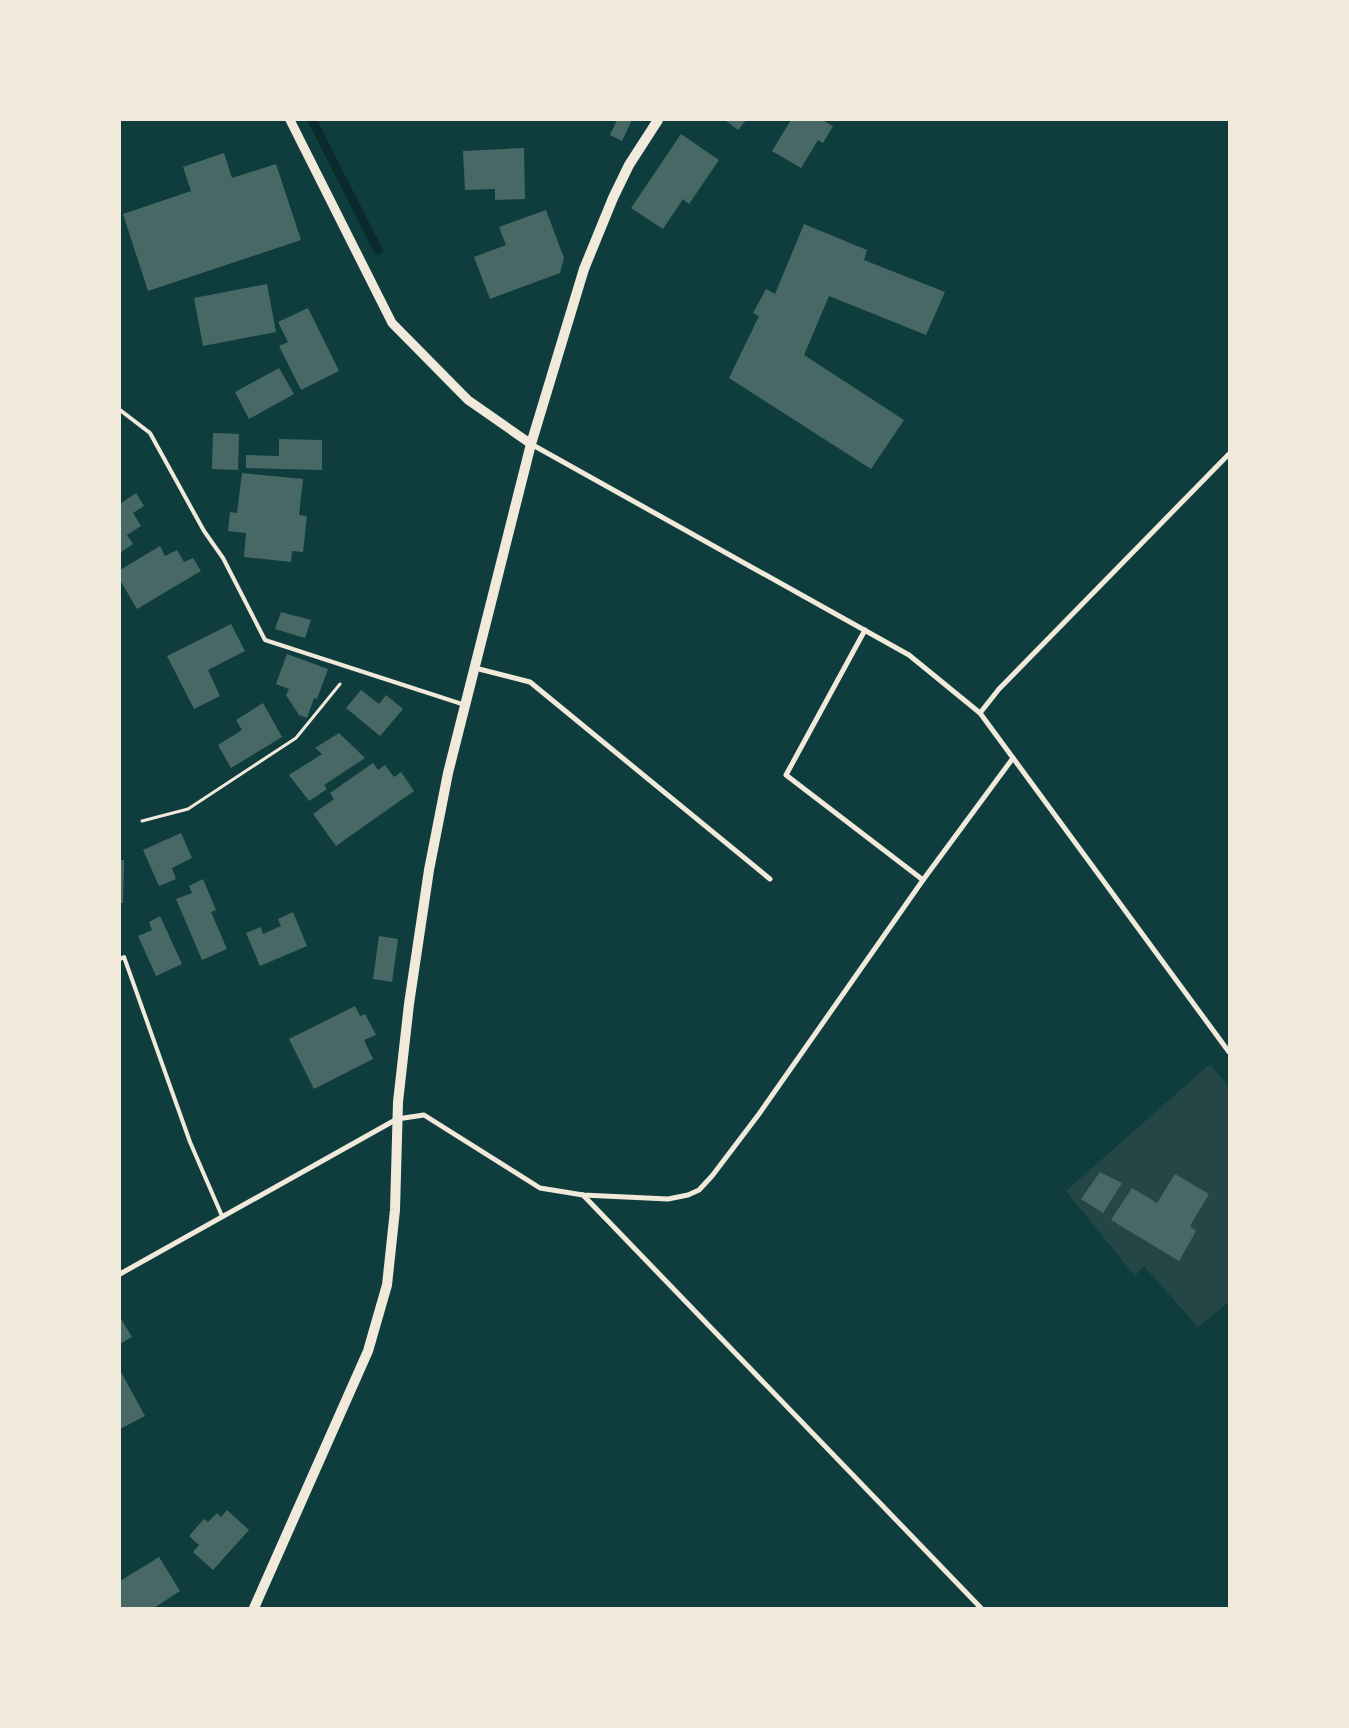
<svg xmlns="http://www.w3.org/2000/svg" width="1349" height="1728" font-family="Signika,sans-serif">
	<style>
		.green { fill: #244646 }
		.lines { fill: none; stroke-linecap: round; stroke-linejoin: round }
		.stream { stroke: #0a2a2b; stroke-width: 9 }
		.building { fill: #486865 }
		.path { stroke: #f1e9da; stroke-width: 3 }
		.service { stroke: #f1e9da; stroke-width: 4 }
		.minor { stroke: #f1e9da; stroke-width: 5 }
		.tertiary { stroke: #f1e9da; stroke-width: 9 }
		.secondary { stroke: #f1e9da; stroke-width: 10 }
	</style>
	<rect width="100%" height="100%" fill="#0f3d3e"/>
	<!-- green -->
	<polygon class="green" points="1210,1064 1229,1088 1229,1302 1198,1327 1144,1266 1135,1276 1066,1191"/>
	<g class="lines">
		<!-- stream -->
		<polyline class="stream" points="312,120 378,250"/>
	</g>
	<!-- building -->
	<g class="building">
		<polygon points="617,120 632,120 622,141 610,135"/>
		<polygon points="725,120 746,120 738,130"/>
		<polygon points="791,120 822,120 833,126 823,143 818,140 801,168 772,151"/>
		<polygon points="681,134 719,160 689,204 683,199 663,229 631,208"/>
		<polygon points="524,148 525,199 495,200 495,189 465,190 463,151"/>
		<polygon points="224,153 232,178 276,164 301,240 148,291 123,214 191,191 183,167"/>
		<polygon points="546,210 564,258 560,273 490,299 474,257 506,245 499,227"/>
		<polygon points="804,224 867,250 864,260 945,292 926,335 829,296 804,355 904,420 871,469 729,378 759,316 753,313 766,289 775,294"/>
		<polygon points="267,284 276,332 203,346 194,298"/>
		<polygon points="308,308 339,371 301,390 279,346 288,342 278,322"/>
		<polygon points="279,368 294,394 249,419 235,392"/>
		<polygon points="213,433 239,434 238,470 212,469"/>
		<polygon points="279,439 322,440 322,470 246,468 246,455 279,456"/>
		<polygon points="242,473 303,479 299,515 307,516 303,552 292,551 291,562 244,557 246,533 228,531 230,512 237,513"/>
		<polygon points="136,493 144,506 133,513 141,526 127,535 133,544 120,553 120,504"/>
		<polygon points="160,546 165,556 177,550 184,562 193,558 201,571 137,609 120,580 120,570"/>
		<polygon points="281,612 311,620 305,638 275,629"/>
		<polygon points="231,624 245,651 208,670 220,696 194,709 167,656"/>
		<polygon points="287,654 328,669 317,699 314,698 307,718 299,715 286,695 289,689 276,684"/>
		<polygon points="361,690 379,704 386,695 403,709 380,736 346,708"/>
		<polygon points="263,703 282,737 231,768 218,745 242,730 236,720"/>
		<polygon points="339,733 365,758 324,785 327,789 309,801 289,775 322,754 315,748"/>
		<polygon points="373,763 378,770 385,765 394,777 401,772 414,791 336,846 313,814 334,799 330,793"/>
		<polygon points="181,833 192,858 172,868 176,879 159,886 143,850"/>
		<polygon points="120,860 124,860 123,903 120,903"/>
		<polygon points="203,879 216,910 211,912 227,949 202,960 176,899 192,893 189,886"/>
		<polygon points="293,912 307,946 260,966 246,933 261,927 263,934 281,926 278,919"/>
		<polygon points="160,916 182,964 156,976 138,936 152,930 149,922"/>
		<polygon points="379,936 398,939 392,982 373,979"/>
		<polygon points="355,1006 360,1016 365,1014 376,1035 364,1040 373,1059 314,1089 289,1039"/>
		<polygon points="1100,1172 1122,1183 1103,1213 1081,1199"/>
		<polygon points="1175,1174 1209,1194 1190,1226 1196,1231 1179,1261 1111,1220 1132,1188 1157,1203"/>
		<polygon points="120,1317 132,1337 120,1344"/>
		<polygon points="120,1370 145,1416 120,1429"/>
		<polygon points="227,1510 249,1530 213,1570 193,1552 199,1545 189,1536 204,1519 208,1522 217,1513 221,1517"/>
		<polygon points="159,1557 180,1591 154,1608 120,1608 120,1581"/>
	</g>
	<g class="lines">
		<!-- path -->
		<polyline class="path" points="142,821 188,809 296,738 340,684"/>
		<!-- service -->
		<g class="service">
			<polyline points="120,410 150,433 204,531 223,558 265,640 465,705"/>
			<polyline points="120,959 124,957 190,1142 222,1216"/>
		</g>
		<!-- minor -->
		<g class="minor">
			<polyline points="531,444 909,655 980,713 1229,1052"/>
			<polyline points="865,630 786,775 923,880"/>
			<polyline points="475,668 530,682 770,879"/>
			<polyline points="980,713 999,689 1229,454"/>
			<polyline points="583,1195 981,1608"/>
			<polyline points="120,1274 397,1119 424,1115 540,1188 583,1195 668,1199 688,1195 699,1190 712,1176 759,1114 923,880 1013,758"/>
		</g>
		<!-- tertiary -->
		<polyline class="tertiary" points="290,120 392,323 468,400 531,444"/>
		<!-- secondary -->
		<polyline class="secondary" points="254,1608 368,1351 387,1285 395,1210 398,1102 409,1004 429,870 448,773 531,444 584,269 613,198 629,165 658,120"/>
	</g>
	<!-- border -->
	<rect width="1349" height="1728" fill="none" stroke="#f1e9da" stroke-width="242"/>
</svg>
